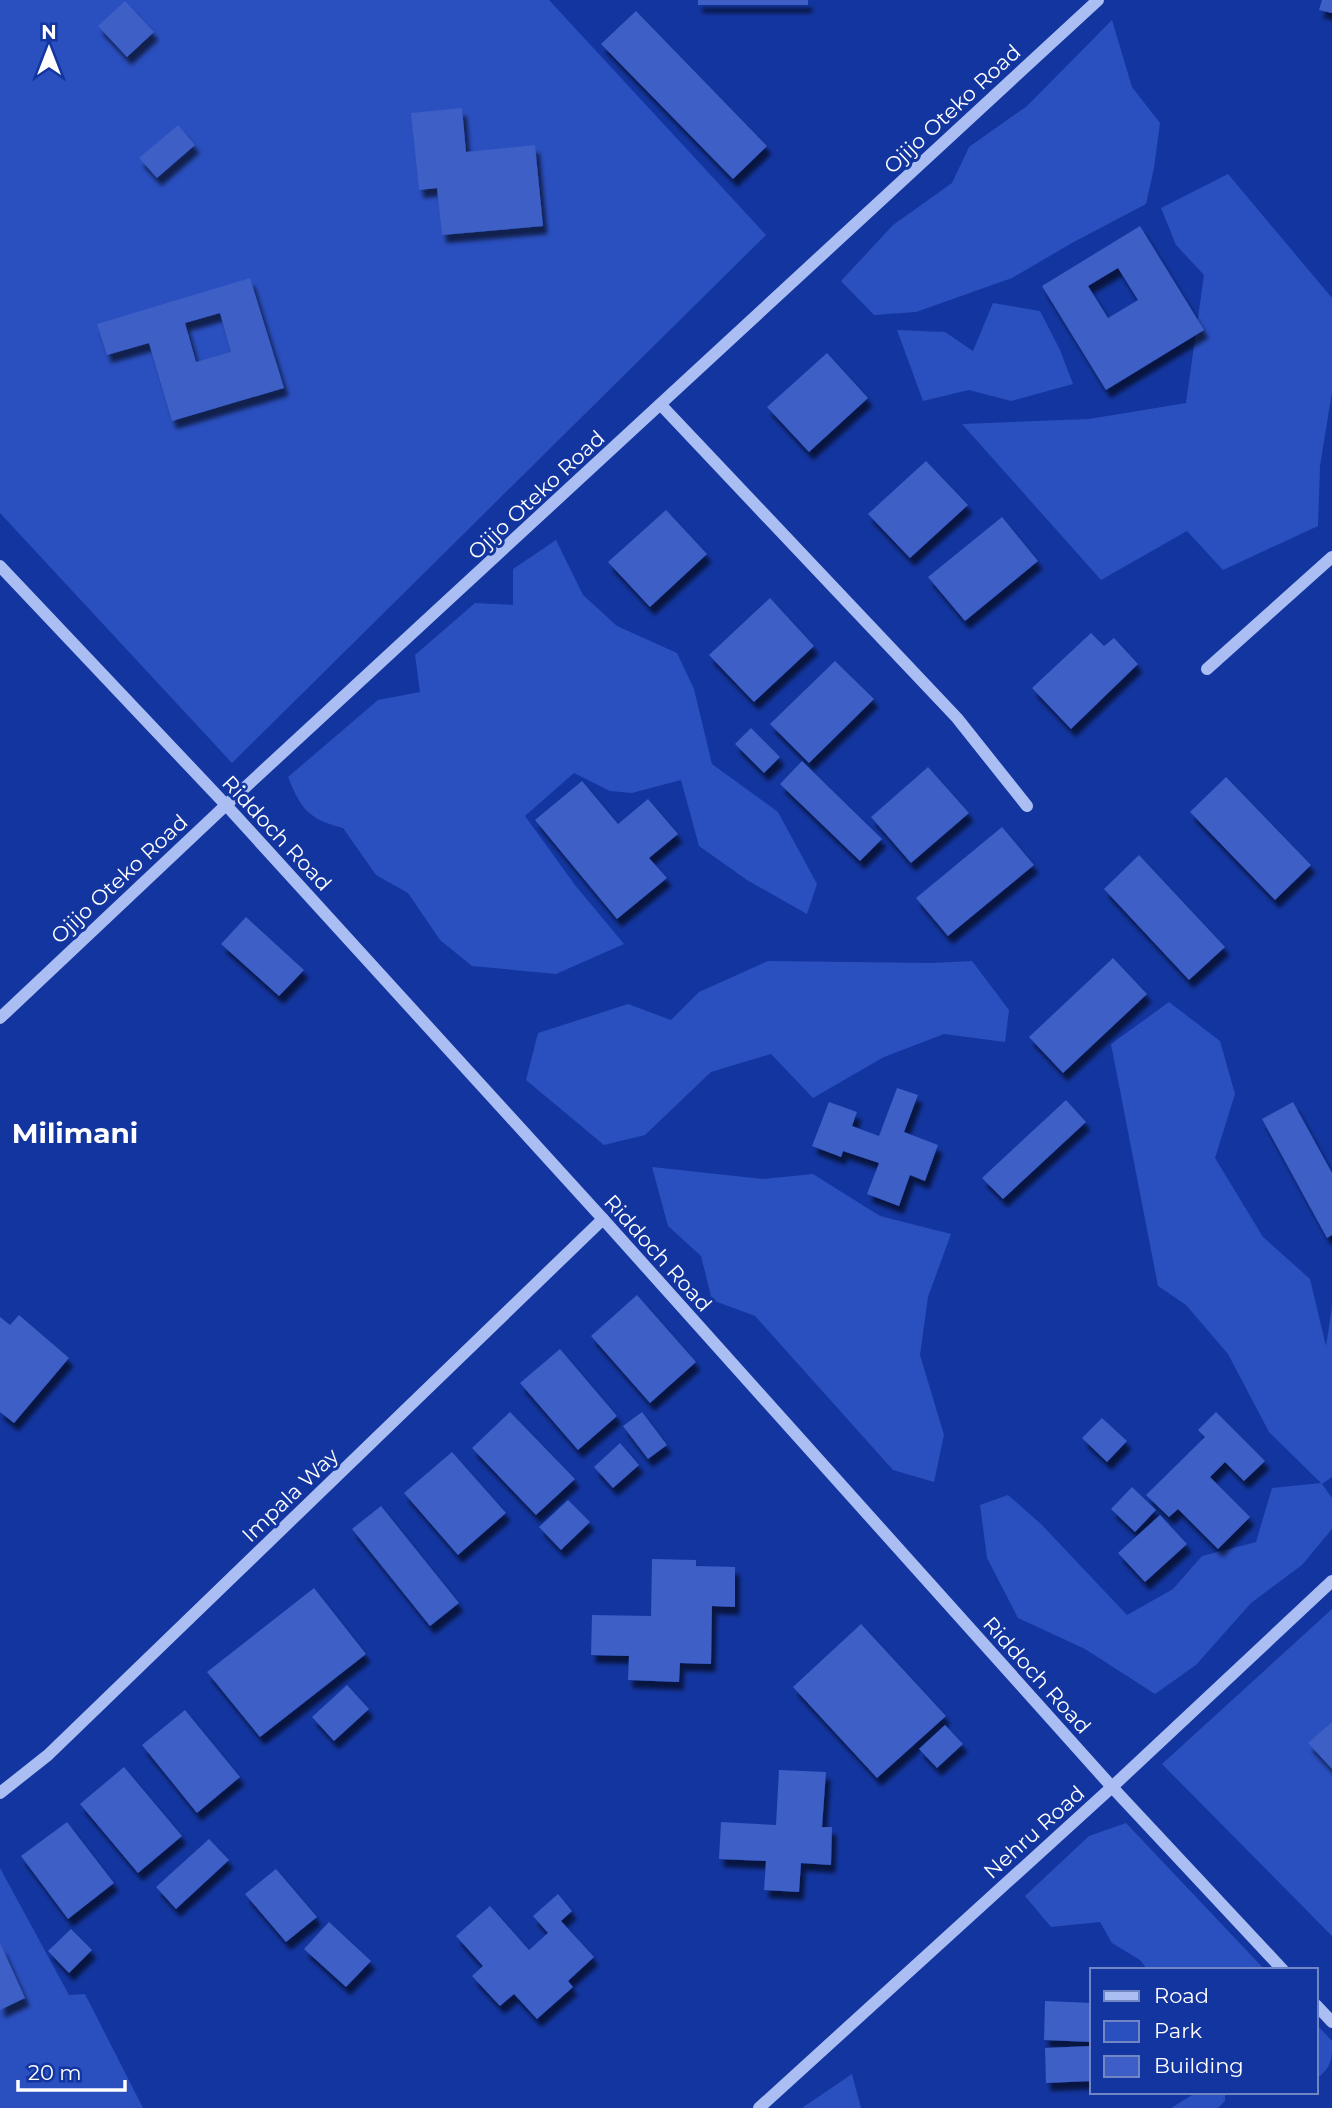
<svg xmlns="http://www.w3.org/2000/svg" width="1332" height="2108" font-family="Montserrat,sans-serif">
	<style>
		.green { fill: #2a4fbf }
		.building { fill: #3c5ec6; fill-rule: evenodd; filter: url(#shadow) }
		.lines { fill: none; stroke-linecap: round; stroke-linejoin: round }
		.minor { stroke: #abbef4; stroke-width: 12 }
		.labels { text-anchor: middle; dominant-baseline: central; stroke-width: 6; stroke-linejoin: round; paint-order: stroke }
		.street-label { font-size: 21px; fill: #fff; stroke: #13359f }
		.district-label { font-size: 28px; font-weight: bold; fill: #fff; stroke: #13359f }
	</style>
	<defs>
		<filter id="shadow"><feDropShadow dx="4.5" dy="8" stdDeviation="2" flood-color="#0009"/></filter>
	</defs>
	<rect width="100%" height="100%" fill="#13359f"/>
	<!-- green -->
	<g class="green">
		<polygon points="0,0 549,0 766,235 232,763 0,513"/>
		<polygon points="1112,20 1132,87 1160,123 1154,168 1146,204 1072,243 1012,278 916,312 874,315 841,281 893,225 952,183 969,147 1027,106"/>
		<polygon points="1228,174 1332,298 1332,392 1320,466 1318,526 1223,570 1187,531 1101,580 962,424 1089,419 1186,403 1204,275 1176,245 1161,208"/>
		<polygon points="993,303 1040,311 1060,350 1073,384 1011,401 969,390 923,401 897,330 945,332 973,351"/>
		<path d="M 556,540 L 583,595 L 617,626 L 677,653 L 694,689 L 712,764 L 778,812 L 817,884 L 807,914 L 747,880 L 699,846 L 681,780 L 632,793 L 610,791 L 574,773 L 525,816 L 575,885 L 624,944 L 556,974 L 472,966 L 440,940 L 408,893 L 376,875 L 343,828 C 308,819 301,809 288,777 L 378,700 L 420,692 L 415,655 L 475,603 L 513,605 L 513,569 Z"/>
		<polygon points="768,961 931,963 972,961 1009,1010 1005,1042 944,1034 884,1057 813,1098 771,1054 711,1072 645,1135 604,1145 526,1080 538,1033 628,1004 671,1020 699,992"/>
		<polygon points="1169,1002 1220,1041 1235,1094 1215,1158 1263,1237 1310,1279 1326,1346 1332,1307 1332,1477 1322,1484 1332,1498 1332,1529 1302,1565 1251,1603 1196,1665 1155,1694 1085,1649 1018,1618 987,1558 980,1505 1008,1495 1041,1524 1127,1615 1173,1589 1202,1556 1256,1542 1272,1488 1321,1483 1269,1432 1228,1354 1186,1305 1158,1286 1111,1044"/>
		<polygon points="652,1167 763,1179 813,1174 880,1216 951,1234 928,1297 920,1355 944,1435 934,1482 893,1470 755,1316 712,1300 701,1256 668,1226"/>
		<polygon points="1332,1609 1332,1936 1162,1764"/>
		<polygon points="1126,1823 1265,1970 1148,1970 1140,1960 1112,1943 1100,1922 1051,1927 1025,1896 1089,1836"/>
		<polygon points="0,1868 69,1995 85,1994 143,2108 0,2108"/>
		<path d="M 1316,2024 L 1332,2041 C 1332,2059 1332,2067 1316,2079 Z"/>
		<polygon points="852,2074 861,2108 802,2108"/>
		<polygon points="1197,2092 1225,2092 1225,2101 1218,2108 1171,2108"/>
	</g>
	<!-- building -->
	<g class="building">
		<rect x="698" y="0" width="110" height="5"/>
		<polygon points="1322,0 1332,0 1332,13 1319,10"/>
		<polygon points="125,1 154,32 127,57 98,26"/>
		<polygon points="636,11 767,146 733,179 601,44"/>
		<polygon points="462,108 466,152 535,145 543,226 442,235 437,188 419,190 411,113"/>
		<polygon points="178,125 195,145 157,178 139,158"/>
		<path d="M 1140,226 L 1204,330 L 1106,390 L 1042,286 ZM 1118,268 L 1138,300 L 1108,318 L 1088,286 Z"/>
		<path d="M 250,278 L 284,388 L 172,421 L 149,343 L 107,355 L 97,324 ZM 220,313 L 231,352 L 196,362 L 185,323 Z"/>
		<polygon points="827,353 868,398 809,452 767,407"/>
		<polygon points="926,461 968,505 910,558 868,514"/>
		<polygon points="666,510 707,554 650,607 608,562"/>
		<polygon points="1002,517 1038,561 965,621 928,577"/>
		<polygon points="770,598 814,646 754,702 709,655"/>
		<polygon points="1091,633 1104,646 1114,638 1138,664 1071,729 1032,688"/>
		<polygon points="835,661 874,699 809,763 770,724"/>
		<polygon points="751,728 780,757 764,773 735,744"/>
		<polygon points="802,761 882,839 860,861 780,784"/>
		<polygon points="928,767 969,813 911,863 871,817"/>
		<polygon points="1226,777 1311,865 1275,900 1190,812"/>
		<polygon points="582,781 618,824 648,799 678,834 649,858 667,878 617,919 535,820"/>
		<polygon points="1002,827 1034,865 948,936 916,898"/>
		<polygon points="1139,855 1225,947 1189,980 1104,889"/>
		<polygon points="246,917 304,970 279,996 221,944"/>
		<polygon points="1113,958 1147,994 1063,1073 1029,1037"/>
		<polygon points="897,1088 918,1095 904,1132 938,1145 925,1181 910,1175 899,1206 867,1194 879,1163 843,1151 841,1157 812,1146 829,1102 857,1112 852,1126 879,1136"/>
		<polygon points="1066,1100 1086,1122 1003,1199 982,1178"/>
		<polygon points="1293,1102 1332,1173 1332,1235 1327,1238 1262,1119"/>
		<polygon points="637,1295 696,1362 650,1403 591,1336"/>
		<polygon points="19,1315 69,1358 14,1423 0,1412 0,1317 10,1325"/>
		<polygon points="560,1349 617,1416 578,1450 520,1383"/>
		<polygon points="510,1412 575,1479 536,1515 472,1448"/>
		<polygon points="642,1412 667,1445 648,1459 623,1426"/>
		<polygon points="1216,1412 1265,1461 1244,1481 1225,1462 1210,1477 1250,1517 1218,1549 1178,1509 1169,1517 1146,1495 1205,1437 1198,1430"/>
		<polygon points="1102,1418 1127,1441 1107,1462 1082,1438"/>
		<polygon points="620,1443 639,1465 613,1488 594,1467"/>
		<polygon points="452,1452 506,1513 458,1555 404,1493"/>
		<polygon points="1132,1487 1156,1510 1135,1532 1111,1509"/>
		<polygon points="568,1500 590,1522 561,1550 539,1527"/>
		<polygon points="381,1506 459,1603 430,1626 352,1529"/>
		<polygon points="1160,1515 1187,1544 1145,1582 1118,1553"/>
		<polygon points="652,1559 696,1560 696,1566 735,1567 735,1607 712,1606 711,1664 680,1663 679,1682 628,1680 629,1656 591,1655 592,1615 651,1616"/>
		<polygon points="314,1588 366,1654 260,1737 207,1672"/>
		<polygon points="861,1624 946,1716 877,1778 793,1687"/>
		<polygon points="347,1685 369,1709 334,1741 312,1717"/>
		<polygon points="185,1710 240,1777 197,1813 142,1745"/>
		<polygon points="1332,1722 1332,1769 1308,1743"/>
		<polygon points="945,1725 963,1744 937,1768 919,1749"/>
		<polygon points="124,1767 182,1836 138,1873 80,1804"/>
		<polygon points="779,1770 826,1772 822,1827 832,1827 831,1865 801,1863 799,1892 764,1890 766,1861 719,1859 721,1822 776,1825"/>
		<polygon points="67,1822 114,1883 68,1919 21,1856"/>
		<polygon points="209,1839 229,1860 176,1909 156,1887"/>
		<polygon points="276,1869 317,1917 286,1942 245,1894"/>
		<polygon points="558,1894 572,1911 561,1921 594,1957 568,1981 573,1987 537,2019 514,1994 500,2006 472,1976 483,1966 456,1936 490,1906 529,1950 548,1933 533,1916"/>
		<polygon points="329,1922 371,1961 346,1987 304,1949"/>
		<polygon points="71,1929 92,1950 69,1973 48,1951"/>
		<polygon points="0,1943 25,1998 0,2010"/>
		<polygon points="1045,2001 1092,2003 1092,2042 1044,2040"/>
		<polygon points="1092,2046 1092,2081 1046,2083 1045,2048"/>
	</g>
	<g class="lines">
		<!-- minor -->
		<g class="minor">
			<polyline points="661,405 957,718 1027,806"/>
			<polyline points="0,566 226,805 603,1219 1112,1787 1283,1970"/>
			<polyline points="1207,669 1332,557"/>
			<polyline points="0,1018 226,805 1098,0"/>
			<polyline points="0,1793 48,1755 603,1219"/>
			<polyline points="1316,2005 1332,2022"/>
			<polyline points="759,2108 1112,1787 1332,1581"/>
		</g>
	</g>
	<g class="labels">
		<!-- street labels -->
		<g class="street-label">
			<text transform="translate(952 109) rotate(-43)">Ojijo Oteko Road</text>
			<text transform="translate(536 495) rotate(-43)">Ojijo Oteko Road</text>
			<text transform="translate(277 833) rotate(47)">Riddoch Road</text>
			<text transform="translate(119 879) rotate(-43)">Ojijo Oteko Road</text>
			<text transform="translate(658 1253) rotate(48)">Riddoch Road</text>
			<text transform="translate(290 1495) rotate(-44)">Impala Way</text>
			<text transform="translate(1037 1675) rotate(48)">Riddoch Road</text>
			<text transform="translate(1034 1832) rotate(-42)">Nehru Road</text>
		</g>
		<!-- district labels -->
		<g class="district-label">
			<text x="75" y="1133">Milimani</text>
		</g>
	</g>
	<!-- legend -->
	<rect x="1090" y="1968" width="228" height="126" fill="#13359f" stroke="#7186c5" stroke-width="2"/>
	<rect x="1104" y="1991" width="35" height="10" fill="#abbef4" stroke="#7186c5" stroke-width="2"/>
	<text x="1154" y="2003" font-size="21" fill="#ffffff">Road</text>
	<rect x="1104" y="2021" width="35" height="21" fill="#2a4fbf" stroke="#7186c5" stroke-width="2"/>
	<text x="1154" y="2038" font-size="21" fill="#ffffff">Park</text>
	<rect x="1104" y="2056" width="35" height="21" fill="#3c5ec6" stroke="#7186c5" stroke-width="2"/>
	<text x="1154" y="2073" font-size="21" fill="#ffffff">Building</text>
	<!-- north arrow -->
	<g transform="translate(49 49)" stroke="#13359f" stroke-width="5" paint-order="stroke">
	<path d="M0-5L12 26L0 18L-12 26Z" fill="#ffffff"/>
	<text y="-10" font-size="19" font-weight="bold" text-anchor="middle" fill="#ffffff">N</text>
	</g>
	<!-- scale -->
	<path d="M18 2080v10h107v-10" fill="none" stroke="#ffffff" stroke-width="3.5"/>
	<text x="28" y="2080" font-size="21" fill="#ffffff" stroke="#13359f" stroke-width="5" paint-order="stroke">20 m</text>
</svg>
